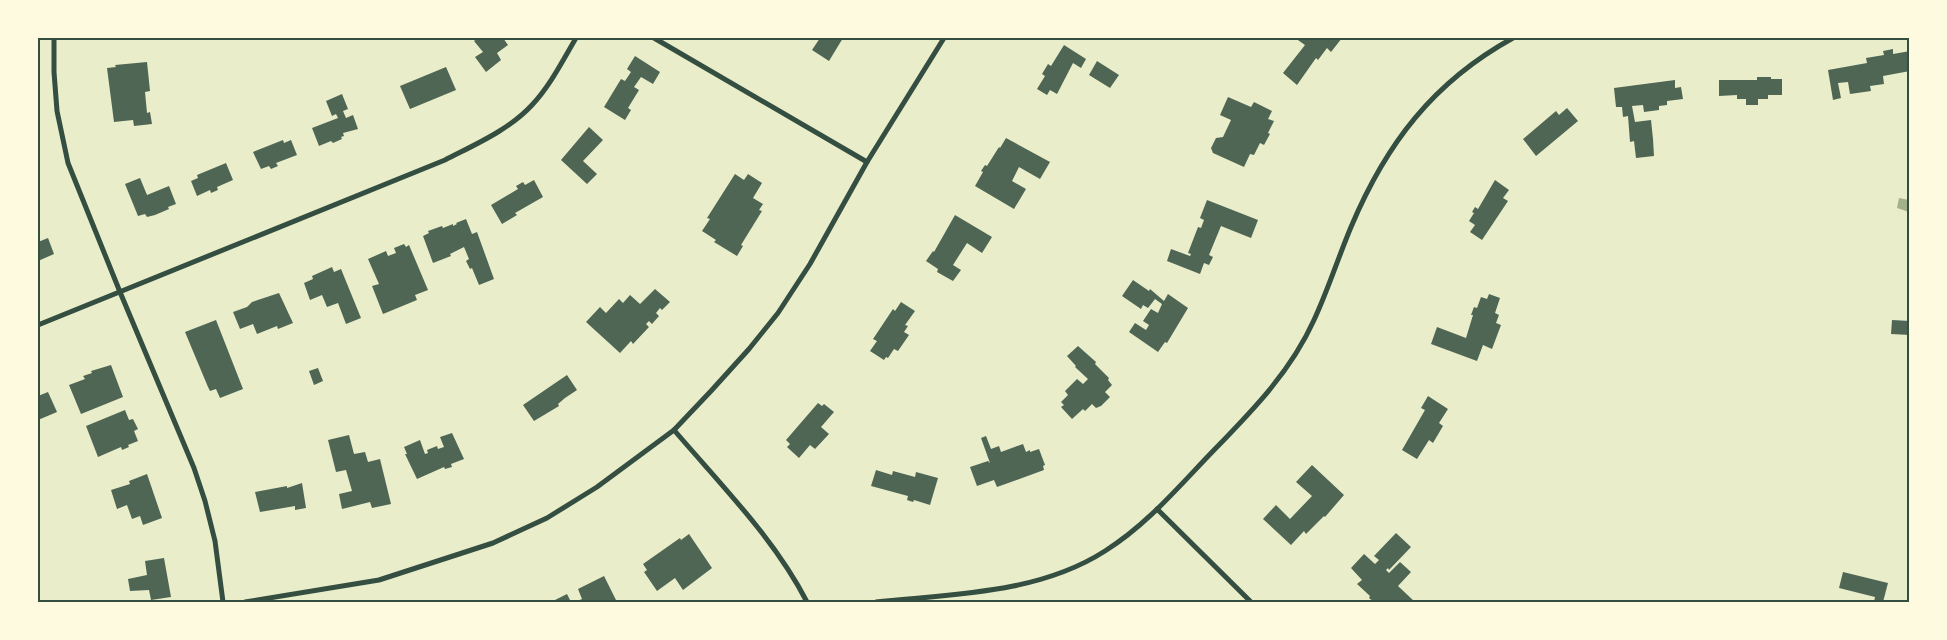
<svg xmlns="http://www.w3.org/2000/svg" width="1947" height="640" font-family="'Titillium Web',sans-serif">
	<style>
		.water { fill: #a3b18a }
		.building { fill: #4f6655 }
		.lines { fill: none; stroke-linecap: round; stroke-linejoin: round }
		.minor { stroke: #344e41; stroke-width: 5 }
		.neatline { fill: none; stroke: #344e41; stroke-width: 2 }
	</style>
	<rect width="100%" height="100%" fill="#e9edc9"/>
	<!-- water -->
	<polygon class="water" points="1899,198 1909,200 1909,212 1897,208"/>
	<!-- building -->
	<g class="building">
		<polygon points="478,38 503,38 508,45 497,53 501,60 486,72 475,57 483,52 474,41"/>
		<polygon points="820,38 843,38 829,61 812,50"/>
		<polygon points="1295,38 1342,38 1331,52 1327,48 1318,60 1316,58 1297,85 1283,73 1305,45"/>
		<polygon points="1064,45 1086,59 1081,68 1073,63 1057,94 1050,90 1047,95 1037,89 1045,76 1042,74 1048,64 1051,66"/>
		<polygon points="1893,49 1893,54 1910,51 1910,71 1883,76 1884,84 1870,86 1871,91 1850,94 1848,82 1838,83 1841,98 1833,100 1828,70 1867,63 1866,58 1884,55 1883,51"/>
		<polygon points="635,56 660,72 653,84 641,77 634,87 639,90 628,108 631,110 625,120 604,107 621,79 625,81 631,72 627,69"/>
		<polygon points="1097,61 1119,75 1110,88 1089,75"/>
		<polygon points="147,62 150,91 145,92 147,113 150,112 152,124 134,126 133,120 114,122 107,68 116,67 115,65"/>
		<polygon points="446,67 456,90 410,109 400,86"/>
		<polygon points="1757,77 1771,77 1771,79 1782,79 1782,95 1768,95 1768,99 1758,99 1758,105 1746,105 1746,99 1737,99 1737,95 1719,96 1719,80 1757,80"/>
		<polygon points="1675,80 1675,88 1681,87 1683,99 1667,101 1667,105 1659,106 1659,110 1644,112 1643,105 1632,106 1635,122 1651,120 1653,139 1654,156 1636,158 1634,141 1630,142 1628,116 1623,117 1622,107 1616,107 1614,88"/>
		<polygon points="342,94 348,109 343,111 346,118 353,115 358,129 343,133 344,136 341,137 342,139 333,143 331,141 319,146 312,128 338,118 336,114 332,116 326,101"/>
		<polygon points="1228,97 1251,107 1254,102 1272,111 1268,119 1274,121 1268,133 1270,134 1264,145 1260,143 1254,155 1250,154 1244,167 1213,153 1211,148 1216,138 1223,137 1231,120 1220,115"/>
		<polygon points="1567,108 1578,121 1536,156 1523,139 1556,111 1559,115"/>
		<polygon points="589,127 603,140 583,161 597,174 587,184 561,160"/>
		<polygon points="1006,138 1050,162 1040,179 1019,167 1012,181 1026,189 1014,209 975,186 983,172 981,171 985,165 987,166 999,147 1000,148"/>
		<polygon points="283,140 284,143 291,140 297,155 276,163 278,166 271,169 269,166 261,169 253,152"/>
		<polygon points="226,163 233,180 217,187 218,190 211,193 210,190 197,196 191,181 198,178 197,175"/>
		<polygon points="735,174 744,180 748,174 762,183 753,198 763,204 759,210 762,211 741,245 743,246 737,256 714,242 716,240 702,231 710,219 707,218"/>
		<polygon points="140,178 147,195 169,186 176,204 168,207 169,209 155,215 147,217 145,214 138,216 125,184"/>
		<polygon points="534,180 543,197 515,213 517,215 502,224 491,205 518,189 516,186 523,182 525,185"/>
		<polygon points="1495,180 1509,190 1503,198 1508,201 1482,240 1470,232 1475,225 1469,221 1474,213 1472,212 1475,207 1478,209"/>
		<polygon points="1207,200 1258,220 1251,238 1221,226 1209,255 1213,257 1209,265 1204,263 1200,274 1167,261 1171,249 1190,256 1191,254 1188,253 1198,227 1201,228 1204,220 1200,218"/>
		<polygon points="955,215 992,237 982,253 967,243 953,265 961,270 953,281 937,272 938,269 926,261 933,251 934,252"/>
		<polygon points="466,219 472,234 477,232 494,279 479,285 472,268 470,269 466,261 469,259 464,247 450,254 451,256 433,263 423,236 429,233 428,231 442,226 443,228 453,224 453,226 457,224 456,223"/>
		<polygon points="48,238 54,254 38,261 38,242"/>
		<polygon points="404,244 406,247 409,245 428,290 415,295 417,300 383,314 372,286 379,284 368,259 386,251 388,256 396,253 394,248"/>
		<polygon points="332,267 334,272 341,269 361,318 346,324 338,303 327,307 322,295 310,300 304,283 313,279 312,276"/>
		<polygon points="1133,280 1149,291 1150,289 1164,301 1168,294 1188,308 1167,343 1165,342 1158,352 1129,332 1135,323 1146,330 1149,325 1143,321 1151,309 1158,313 1162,304 1155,299 1148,308 1143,305 1141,309 1122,296"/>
		<polygon points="655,289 670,302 662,310 660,308 656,313 659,316 652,324 649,321 646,324 649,327 633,344 631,341 620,353 586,322 600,307 606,313 619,299 623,303 630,295 640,304"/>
		<polygon points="279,293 293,323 278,329 277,326 257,334 253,324 240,329 233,312 247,307 252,302"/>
		<polygon points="1489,294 1500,298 1495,313 1499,315 1496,323 1501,325 1492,349 1483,345 1477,361 1431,344 1437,327 1466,338 1473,315 1471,315 1474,307 1477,308 1481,297 1487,299"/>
		<polygon points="901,302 915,311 905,325 908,326 904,332 909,335 898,351 894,349 888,358 886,357 884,360 870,351 877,341 873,339 893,309 895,311"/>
		<polygon points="216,320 243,389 220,398 216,389 210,391 208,387 185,332"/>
		<polygon points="1892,320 1910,321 1910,335 1891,334"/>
		<polygon points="1078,346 1096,362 1095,364 1109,378 1108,380 1112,385 1105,392 1110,397 1101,406 1096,408 1092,404 1085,411 1083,409 1072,419 1061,407 1064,405 1061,402 1068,395 1065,391 1077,379 1083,384 1088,379 1075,367 1076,366 1067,356"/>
		<polygon points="111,365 123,397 81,414 69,385 85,379 83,376 92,373 91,371"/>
		<polygon points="318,368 323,381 314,385 309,371"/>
		<polygon points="567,375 577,390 565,398 558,404 559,406 534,421 523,405"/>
		<polygon points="48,392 57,412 38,420 38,396"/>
		<polygon points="1428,396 1448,409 1439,423 1443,426 1433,443 1429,440 1417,459 1402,450 1425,410 1421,408"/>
		<polygon points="818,403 822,406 824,404 834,412 821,427 829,434 815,449 810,445 799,458 787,447 790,444 786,440"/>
		<polygon points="125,410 129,420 133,419 138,429 134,431 138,441 128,445 129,447 122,450 121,447 98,457 86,426"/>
		<polygon points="452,433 464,459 451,464 452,467 445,469 444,467 417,479 405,454 407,454 404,447 420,440 425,454 428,453 427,450 437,446 438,449 444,447 440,437"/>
		<polygon points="349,435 354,454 365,452 368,462 380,459 391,504 372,508 370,502 342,509 339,494 352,491 346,470 336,472 328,440"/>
		<polygon points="986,436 991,449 999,446 1001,452 1023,444 1026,452 1030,450 1030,452 1039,449 1045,465 1043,466 1044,470 997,487 994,480 977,486 970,467 988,461 990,463 981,438"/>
		<polygon points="1312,465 1344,495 1325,517 1324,516 1306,534 1304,531 1291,545 1263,519 1276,505 1290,519 1312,496 1296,482"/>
		<polygon points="876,470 892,475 893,471 915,477 916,472 938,478 930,505 914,500 913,502 907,500 908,496 871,486"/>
		<polygon points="147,474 162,518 143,525 140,516 132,519 127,505 117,509 111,490 130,484 129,481"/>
		<polygon points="302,483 306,508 295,510 295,506 260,512 255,492 287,486 287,488"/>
		<polygon points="1396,533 1411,547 1389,570 1388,568 1386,570 1389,573 1400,562 1411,572 1398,586 1415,602 1374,602 1369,598 1370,596 1357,584 1362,580 1351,568 1364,554 1375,564 1379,560 1374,556"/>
		<polygon points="689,534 712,568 683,590 675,578 657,591 644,572 647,570 643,564 680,538 681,540"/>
		<polygon points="164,558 171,597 151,600 149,590 130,591 128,579 147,575 145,561"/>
		<polygon points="1843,572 1888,583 1883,602 1874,602 1875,597 1839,588"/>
		<polygon points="604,576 617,602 575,602 582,599 578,589"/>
		<polygon points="567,594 571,602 551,602"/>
	</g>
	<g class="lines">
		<!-- minor -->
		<g class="minor">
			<polyline points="54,38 54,72 57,111 68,163 120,292 194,468 205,501 215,541 223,602"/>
			<polyline points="654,38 867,162"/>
			<path d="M 38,325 L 445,160 C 474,145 509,130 532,105 C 550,86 563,60 576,38"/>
			<path d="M 674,430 C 721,485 774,538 807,602"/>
			<polyline points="1157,509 1251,602"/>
			<polyline points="245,602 379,580 493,543 547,518 597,487 674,430 711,391 749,349 778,313 810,264 867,162 944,38"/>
			<path d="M 876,602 C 952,594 1038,594 1105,551 C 1148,524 1180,485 1215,449 C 1253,410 1291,371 1314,320 C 1328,290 1338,258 1351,227 C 1386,144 1433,82 1513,38"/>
		</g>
	</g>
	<!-- border -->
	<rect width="1947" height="640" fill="none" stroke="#fefae0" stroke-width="78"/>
	<rect x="39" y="39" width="1869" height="562" class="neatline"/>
</svg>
